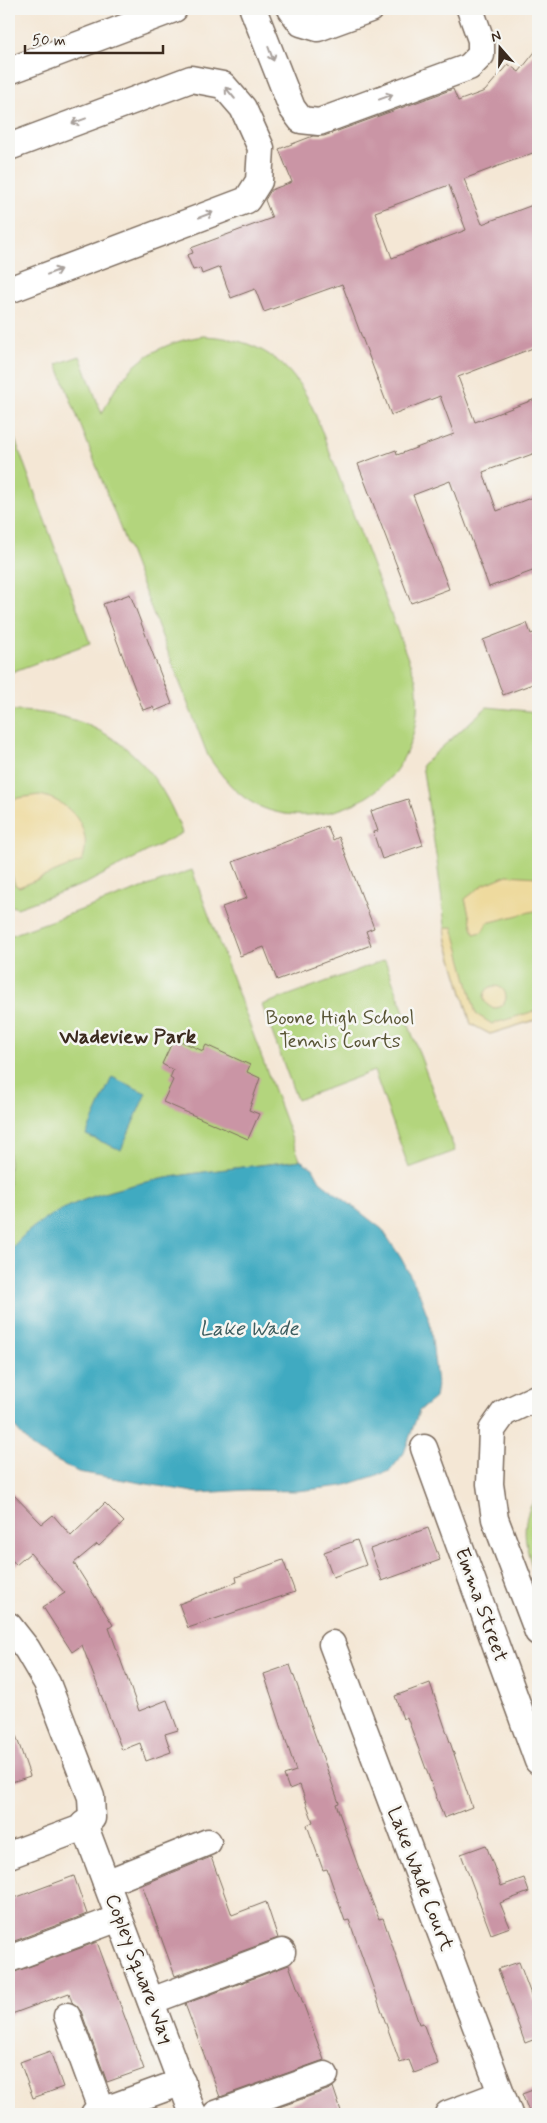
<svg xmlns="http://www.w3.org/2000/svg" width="547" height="2123" font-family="Mynerve,sans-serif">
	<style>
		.green { fill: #b3d57d; stroke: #77804e }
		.sand { fill: #eeda9e; stroke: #94825e }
		.water { fill: #41aac1; stroke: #3e6a70 }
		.building { fill: #ca95a5; fill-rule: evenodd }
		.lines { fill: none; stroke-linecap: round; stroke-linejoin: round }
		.minor-casing { stroke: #7c6c5e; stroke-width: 29 }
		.minor { stroke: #fff; stroke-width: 26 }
		.oneway { stroke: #a79f9a }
		.labels { text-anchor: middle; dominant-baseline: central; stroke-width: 5; stroke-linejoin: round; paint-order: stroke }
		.park-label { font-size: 20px; fill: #595536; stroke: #f6f6f2 }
		.street-label { font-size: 20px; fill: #3b2a1e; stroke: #f6f6f2 }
		.neighbourhood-label { font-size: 21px; font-weight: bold; fill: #3b2a1e; stroke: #f6f6f2 }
		.water-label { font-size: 21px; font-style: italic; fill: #3d5d5f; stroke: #f6f6f2 }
	</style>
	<rect width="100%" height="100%" fill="#f6f6f2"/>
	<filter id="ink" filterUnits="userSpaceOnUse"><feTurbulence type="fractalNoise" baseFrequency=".02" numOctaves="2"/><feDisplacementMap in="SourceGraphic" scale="10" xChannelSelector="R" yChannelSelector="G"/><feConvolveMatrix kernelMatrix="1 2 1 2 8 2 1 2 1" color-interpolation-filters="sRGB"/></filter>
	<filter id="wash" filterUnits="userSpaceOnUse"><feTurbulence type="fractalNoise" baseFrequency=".0096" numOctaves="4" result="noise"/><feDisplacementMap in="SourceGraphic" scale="20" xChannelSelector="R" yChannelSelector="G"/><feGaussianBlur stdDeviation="1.12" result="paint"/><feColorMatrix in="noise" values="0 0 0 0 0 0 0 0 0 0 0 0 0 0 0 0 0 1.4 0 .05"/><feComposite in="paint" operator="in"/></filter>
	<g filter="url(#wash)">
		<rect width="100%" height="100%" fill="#f4e7d5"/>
		<!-- green -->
		<g class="green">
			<path d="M 203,336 C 257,338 292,361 314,411 L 416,680 C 420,711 416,737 400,764 C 371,813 292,832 245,798 C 230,787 218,771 208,756 L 57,364 L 80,356 L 102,414 C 123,367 152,344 203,336 Z"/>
			<polygon points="9,423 90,643 9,673"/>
			<polygon points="487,707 538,712 538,1019 490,1034 471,1024 447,941 437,861 422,765"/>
			<path d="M 9,711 C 94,710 154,752 182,833 L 87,883 L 17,908 L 9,905 Z"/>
			<path d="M 192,870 L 300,1160 C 215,1172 63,1178 9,1252 L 9,936 Z"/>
			<polygon points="385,960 455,1151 409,1168 374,1071 297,1100 262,1005"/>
			<path d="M 538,1495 L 538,1584 C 528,1555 515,1523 538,1495 Z"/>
		</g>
		<!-- sand -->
		<g class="sand">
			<path d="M 39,795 C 69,800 95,829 82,861 L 19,887 L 15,885 L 9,864 L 9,803 L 18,798 Z"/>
			<polygon points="507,875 538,877 538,910 487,923 482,932 474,934 465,899 483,885"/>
			<polygon points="453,927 476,1014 492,1024 538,1010 538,1019 490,1034 471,1024 447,941 445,928"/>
			<circle cx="495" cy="997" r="11"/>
		</g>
		<!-- water -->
		<g class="water">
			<polygon points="112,1077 146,1093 121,1150 86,1135"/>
			<path d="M 300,1160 L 313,1168 L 320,1181 L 382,1229 L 401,1258 L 418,1290 L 430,1322 L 437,1384 L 435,1398 L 419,1411 L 404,1453 L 390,1471 L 343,1486 L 297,1491 L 247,1490 L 199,1493 L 78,1472 L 34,1449 L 9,1421 L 9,1252 C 62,1178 216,1172 300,1160 Z"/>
		</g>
		<g id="blocks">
			<!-- building -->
			<g class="building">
				<path d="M 538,48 L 538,151 L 464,179 L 482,224 L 538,203 L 538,346 L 458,377 L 475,422 L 538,398 L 538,452 L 483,472 L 497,511 L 538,495 L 538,569 L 489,587 L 450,481 L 413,495 L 449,589 L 411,603 L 358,464 L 396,450 L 397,455 L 454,434 L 440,396 L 391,415 L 342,284 L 264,312 L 255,289 L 231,298 L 220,267 L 202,274 L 200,268 L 193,270 L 187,255 L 193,253 L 191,248 L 272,218 L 265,200 L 271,190 L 292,182 L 279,149 L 313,136 L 324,136 L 453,89 L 458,101 L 485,91 L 508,64 L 519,72 ZM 449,185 L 466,230 L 392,258 L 375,212 Z"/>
				<polygon points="130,594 172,704 155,711 153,707 143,710 103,604"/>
				<polygon points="527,623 531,634 538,631 538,682 503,695 483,640"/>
				<polygon points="408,799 423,845 382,859 373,832 378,831 371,811"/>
				<polygon points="327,826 333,840 339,837 374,928 366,931 371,945 277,980 264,947 240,956 222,907 247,898 233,862"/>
				<polygon points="174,1038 203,1051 206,1045 250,1065 247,1072 260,1078 249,1110 259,1114 248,1139 163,1102 173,1080 170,1078 173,1070 162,1064"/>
				<polygon points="9,1490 42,1524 53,1515 71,1536 105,1503 124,1522 99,1546 97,1544 74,1563 113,1625 109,1628 139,1711 167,1700 178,1730 165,1734 171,1752 146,1761 140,1743 122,1750 82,1645 72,1652 43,1607 65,1593 30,1553 16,1565 9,1556"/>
				<polygon points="428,1528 440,1560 382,1581 370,1549"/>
				<polygon points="357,1540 366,1565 333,1577 324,1552"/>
				<polygon points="283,1560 295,1592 188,1628 179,1604 237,1582 236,1577"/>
				<polygon points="290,1665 321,1752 339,1803 336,1804 358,1866 379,1919 383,1918 419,2024 423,2023 438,2064 414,2073 409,2060 400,2063 349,1920 345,1921 327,1869 323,1870 307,1825 313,1822 300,1785 289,1789 284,1775 296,1771 264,1674"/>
				<polygon points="430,1683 472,1807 444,1818 407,1717 403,1719 395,1696"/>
				<polygon points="11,1721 30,1776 9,1783 9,1722"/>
				<polygon points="486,1845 501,1886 524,1878 529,1892 500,1903 510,1927 491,1934 461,1854"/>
				<polygon points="211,1857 232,1915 266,1902 278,1938 175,1976 142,1885"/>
				<polygon points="74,1876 87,1914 9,1943 9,1900"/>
				<polygon points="97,1942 144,2069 107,2082 81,2011 72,2002 69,1993 9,2015 9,1974"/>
				<polygon points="519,1962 533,2000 538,1998 538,2038 525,2043 498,1969"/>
				<polygon points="289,1965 324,2060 220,2097 185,2004"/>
				<polygon points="50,2051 63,2087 33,2098 20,2062"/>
				<polygon points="333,2087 342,2114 260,2114 330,2089"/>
				<polygon points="538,2088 538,2114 530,2114 522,2094"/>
			</g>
		</g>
	</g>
	<g filter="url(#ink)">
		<use href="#blocks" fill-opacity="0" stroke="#7c6c5e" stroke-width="1"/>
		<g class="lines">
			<!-- minor casing -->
			<g class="minor-casing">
				<g id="minor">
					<polyline points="253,9 292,108 301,120 319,122 469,67 481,55 481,40 470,9"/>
					<polyline points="291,9 301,23 318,28 370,9"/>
					<polyline points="9,71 174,9"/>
					<polyline points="9,147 191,79 223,85 243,108 261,148 259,181 247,200 9,290"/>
					<polyline points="538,1397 504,1413 492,1430 490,1484 495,1519 538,1632"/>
					<polyline points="424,1448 538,1761"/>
					<polyline points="9,1626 27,1649 47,1683 91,1797 92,1818 79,1829 9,1855"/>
					<polyline points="332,1644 509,2114"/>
					<polyline points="84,1824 193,2114"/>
					<polyline points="106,1883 208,1842"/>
					<polyline points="9,1959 119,1918"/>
					<polyline points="151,2001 282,1952"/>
					<polyline points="67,2016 103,2114"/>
					<polyline points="94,2114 182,2082"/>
					<polyline points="216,2114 325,2075"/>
					<polyline points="448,2114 501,2094"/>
				</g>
			</g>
			<!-- minor -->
			<use href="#minor" class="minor"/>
		</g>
		<!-- one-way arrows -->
		<defs><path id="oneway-shaft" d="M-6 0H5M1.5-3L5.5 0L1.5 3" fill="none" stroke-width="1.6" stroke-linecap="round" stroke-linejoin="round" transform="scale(1.25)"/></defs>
		<g class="oneway">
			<use href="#oneway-shaft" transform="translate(271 54) rotate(69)"/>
			<use href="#oneway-shaft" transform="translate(230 93) rotate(-130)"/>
			<use href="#oneway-shaft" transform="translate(386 97) rotate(-20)"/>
			<use href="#oneway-shaft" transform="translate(79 121) rotate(160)"/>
			<use href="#oneway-shaft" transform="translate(206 215) rotate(-21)"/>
			<use href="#oneway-shaft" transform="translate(54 272) rotate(-21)"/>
		</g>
	</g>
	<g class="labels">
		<!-- park labels -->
		<g class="park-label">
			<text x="340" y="1018">Boone High School<tspan x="340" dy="23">Tennis Courts</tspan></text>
		</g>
		<!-- street labels -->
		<g class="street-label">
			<text transform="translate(481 1605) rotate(70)">Emma Street</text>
			<text transform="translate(420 1879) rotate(69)">Lake Wade Court</text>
			<text transform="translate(139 1969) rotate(69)">Copley Square Way</text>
		</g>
		<!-- neighbourhood labels -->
		<g class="neighbourhood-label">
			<text x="128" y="1037">Wadeview Park</text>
		</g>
		<!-- water labels -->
		<g class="water-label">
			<text x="249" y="1329">Lake Wade</text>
		</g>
	</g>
	<!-- margin -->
	<rect width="547" height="2123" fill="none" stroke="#f6f6f2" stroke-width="30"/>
	<!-- north arrow -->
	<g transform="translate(500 48) rotate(340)" stroke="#f6f6f2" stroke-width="4" paint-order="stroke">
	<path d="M0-4L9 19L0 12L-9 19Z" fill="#3b2a1e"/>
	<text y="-8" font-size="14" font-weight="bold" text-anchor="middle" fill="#3b2a1e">N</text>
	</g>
	<!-- scale -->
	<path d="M25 45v8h138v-8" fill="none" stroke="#3b2a1e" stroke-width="2.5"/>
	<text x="32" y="45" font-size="15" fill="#3b2a1e" stroke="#f6f6f2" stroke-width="4" paint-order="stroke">50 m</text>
</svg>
